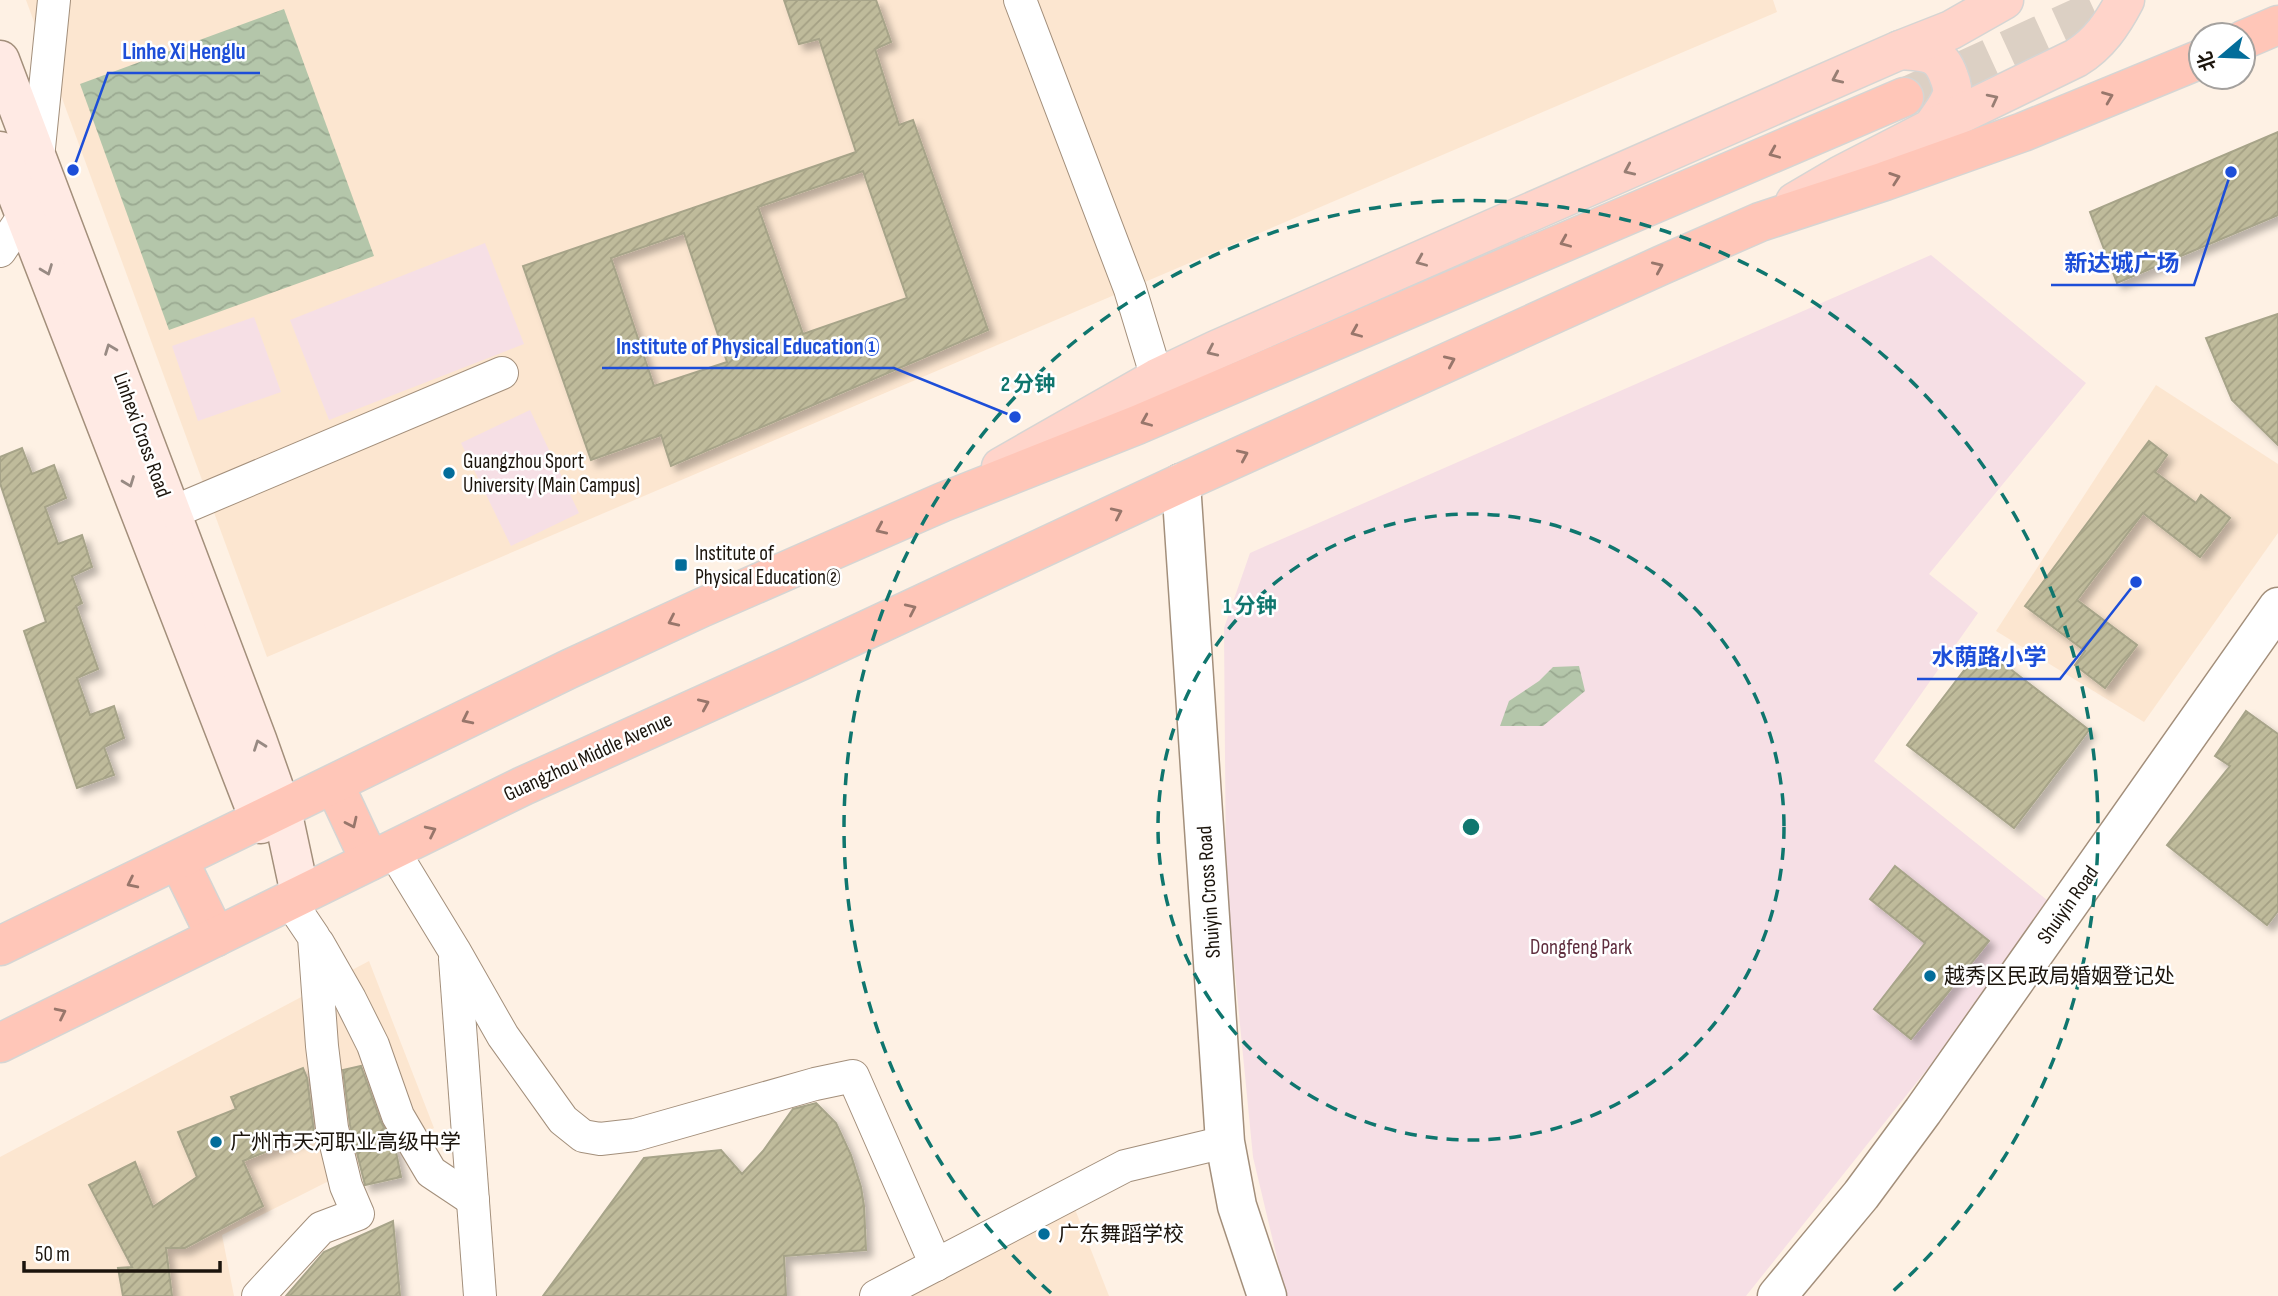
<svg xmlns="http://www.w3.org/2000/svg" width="2278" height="1296" font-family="'Sofia Sans Condensed','Noto Sans SC',sans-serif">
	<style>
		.built { fill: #fce6d0 }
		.green { fill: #f6dfe5 }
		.water { fill: url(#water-waves) }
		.building { fill: url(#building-hatch); stroke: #a7a489; stroke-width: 2; fill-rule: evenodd; filter: url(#shadow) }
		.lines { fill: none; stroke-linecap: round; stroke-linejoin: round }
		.trunk-tunnel { stroke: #dcd0c4; stroke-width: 38; stroke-dasharray: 38 19; stroke-linecap: butt }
		.minor-casing { stroke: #a38f7b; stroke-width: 34 }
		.tertiary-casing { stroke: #a38f7b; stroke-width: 41 }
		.secondary-casing { stroke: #a38f7b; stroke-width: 41 }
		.primary-casing { stroke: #d6d5d3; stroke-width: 41 }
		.trunk-casing { stroke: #d6d5d3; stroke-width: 41 }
		.minor { stroke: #fff; stroke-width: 32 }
		.tertiary { stroke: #fff; stroke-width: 38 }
		.secondary { stroke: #ffeae4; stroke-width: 38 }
		.primary { stroke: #ffd4ca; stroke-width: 38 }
		.trunk { stroke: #ffc6b8; stroke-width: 38 }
		.oneway { stroke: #987e74 }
		.oneway2 { stroke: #98766b }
		.oneway3 { stroke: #988a83 }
		.ring { fill: none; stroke: #0f766e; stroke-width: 3.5; stroke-dasharray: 12 9 }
		.poi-dot { fill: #036d9a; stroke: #fff; stroke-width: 2.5 }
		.labels { text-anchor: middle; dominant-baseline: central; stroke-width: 5; stroke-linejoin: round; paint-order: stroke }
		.street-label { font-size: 21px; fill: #1b140c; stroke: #fff }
		.poi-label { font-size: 21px; fill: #1b140c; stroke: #fff; text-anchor: start }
		.park-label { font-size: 21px; fill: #602e3e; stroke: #fff }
		.centre { fill: #0f766e; stroke: #fff; stroke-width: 3.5 }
		.ring-label { font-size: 21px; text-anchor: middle; font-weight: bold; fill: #0f766e; stroke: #fff; stroke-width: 5; stroke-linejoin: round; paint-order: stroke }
		.leader { fill: none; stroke: #1d4ed8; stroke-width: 2.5 }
		.callout-dot { fill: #1d4ed8; stroke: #fff; stroke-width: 2.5 }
		.callout-label { font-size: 23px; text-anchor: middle; font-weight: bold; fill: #1d4ed8; stroke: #fff; stroke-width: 5; stroke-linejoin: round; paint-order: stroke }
	</style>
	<defs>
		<pattern id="water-waves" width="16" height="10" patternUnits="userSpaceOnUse" patternTransform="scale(1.75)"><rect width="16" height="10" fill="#b4c6aa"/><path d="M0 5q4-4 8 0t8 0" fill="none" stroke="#9aa991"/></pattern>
		<pattern id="building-hatch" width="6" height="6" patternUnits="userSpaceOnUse" patternTransform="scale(1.75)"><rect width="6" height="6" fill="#bfbb9b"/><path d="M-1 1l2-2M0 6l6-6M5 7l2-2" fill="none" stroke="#a4a084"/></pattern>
		<filter id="shadow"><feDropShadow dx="6" dy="6" stdDeviation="3.5" flood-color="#0004"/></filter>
	</defs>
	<rect width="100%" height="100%" fill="#fef1e4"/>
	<!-- built -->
	<g class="built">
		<polygon points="26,0 1773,0 1777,12 267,657"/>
		<polygon points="2156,385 2278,464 2278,533 2144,722 1996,631"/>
		<polygon points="369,961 434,1128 222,1235 234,1296 0,1296 0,1157"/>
		<polygon points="1071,1199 1109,1296 889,1296"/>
	</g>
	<!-- green -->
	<g class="green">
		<polygon points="485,243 524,344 329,420 290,320"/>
		<polygon points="1931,255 2086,383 1929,574 1978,613 1874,761 2047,900 1929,1067 1746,1296 1286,1296 1253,1157 1226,882 1224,628 1250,553"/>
		<polygon points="254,317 281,392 198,421 172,346"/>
		<polygon points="530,410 579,513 511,546 461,443"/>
	</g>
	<!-- water -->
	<g class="water">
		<polygon points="284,9 374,256 169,330 80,84"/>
		<polygon points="1579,666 1585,691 1543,726 1500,726 1509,701 1539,681 1553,667"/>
	</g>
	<!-- building -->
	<g class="building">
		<path d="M 784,0 L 876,0 L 891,42 L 875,49 L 899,125 L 913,120 L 988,330 L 671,466 L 661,435 L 591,460 L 523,266 L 856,152 L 819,39 L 799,44 ZM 863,171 L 907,298 L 803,334 L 758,207 ZM 684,233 L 727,362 L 654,386 L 611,258 Z"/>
		<polygon points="2278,132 2278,215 2117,283 2090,212"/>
		<polygon points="2278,314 2278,445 2232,400 2206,338"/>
		<polygon points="2149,441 2167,455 2155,472 2196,503 2201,495 2230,518 2200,557 2143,513 2077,600 2137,645 2105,688 2075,665 2085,651 2025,606"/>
		<polygon points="22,448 32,474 54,465 66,498 45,507 58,544 82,535 92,567 72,576 82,603 76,606 98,669 77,678 90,715 114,706 124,738 104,747 114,775 77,788 24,631 46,622 0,483 0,457"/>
		<polygon points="1982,647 2089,730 2014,828 1907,745"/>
		<polygon points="2246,711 2278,734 2278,911 2267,925 2167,845 2230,766 2215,756"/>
		<polygon points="1895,866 1989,941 1911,1039 1874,1009 1925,943 1870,899"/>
		<polygon points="361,1066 381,1122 395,1147 401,1177 365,1185 350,1125 343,1070"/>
		<polygon points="303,1068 307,1078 314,1132 243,1161 263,1206 185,1248 166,1248 172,1296 123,1296 118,1268 132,1267 89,1185 135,1162 153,1207 197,1177 178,1132 236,1109 231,1097"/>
		<polygon points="816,1103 836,1123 851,1155 861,1187 864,1206 866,1250 784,1256 786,1296 543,1296 644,1158 721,1150 742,1174 763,1151 793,1109"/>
		<polygon points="393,1221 400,1296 286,1296 324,1252"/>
	</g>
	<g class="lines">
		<!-- trunk-tunnel -->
		<polyline class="trunk-tunnel" points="1904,97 2116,0"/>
		<!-- minor casing -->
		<g class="minor-casing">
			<g id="minor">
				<polyline points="1020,0 1130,289 1157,378"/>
				<polyline points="38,158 54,0"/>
				<polyline points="0,251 25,214"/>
				<polyline points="171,513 502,373"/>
				<polyline points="393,850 454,950 503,1036 563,1120 583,1136 600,1139 635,1135 815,1084 853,1076 936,1265"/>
				<polyline points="318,943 350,999 373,1045 398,1116 431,1172 473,1200"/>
				<polyline points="455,959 480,1296"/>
				<polyline points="258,1296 321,1228 358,1214 346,1186 332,1128 322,1046 314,937 289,900"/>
				<polyline points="876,1296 1125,1166 1225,1142"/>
			</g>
		</g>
		<!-- tertiary casing -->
		<g class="tertiary-casing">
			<g id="tertiary">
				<polyline points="1181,483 1225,1142 1237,1206 1267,1296"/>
				<polyline points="1777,1296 1861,1195 1923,1111 2278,607"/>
			</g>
		</g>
		<!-- secondary casing -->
		<g class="secondary-casing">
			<g id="secondary">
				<polyline points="0,60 258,742 282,810 300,894"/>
				<polyline points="0,151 261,824"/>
			</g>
		</g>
		<!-- primary casing -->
		<g class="primary-casing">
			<g id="primary">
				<path d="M 1900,50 C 1925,52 1940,50 1949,77 C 1951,82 1953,89 1952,94 C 1949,106 1938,118 1932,128"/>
				<path d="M 1795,202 L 1841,175 L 1932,128 L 2076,58 C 2099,44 2113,23 2125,0"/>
				<polyline points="1001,467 1157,378 1216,350 1900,50 1951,30 2004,0"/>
			</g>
		</g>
		<!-- trunk casing -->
		<g class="trunk-casing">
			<g id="trunk">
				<polyline points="2243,40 2278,25"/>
				<polyline points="334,784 370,861"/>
				<polyline points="179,861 216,937"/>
				<polyline points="0,946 569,669 701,608 943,502 1137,425 1904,97"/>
				<polyline points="0,1043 523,786 800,661 1181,483 1662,265 1760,222 1885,181 2023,132 2201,59"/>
			</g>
		</g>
		<!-- minor -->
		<use href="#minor" class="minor"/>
		<!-- tertiary -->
		<use href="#tertiary" class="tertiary"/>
		<!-- secondary -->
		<use href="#secondary" class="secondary"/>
		<!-- primary -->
		<use href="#primary" class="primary"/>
		<!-- trunk -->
		<use href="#trunk" class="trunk"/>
	</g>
	<!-- one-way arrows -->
	<defs><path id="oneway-chevron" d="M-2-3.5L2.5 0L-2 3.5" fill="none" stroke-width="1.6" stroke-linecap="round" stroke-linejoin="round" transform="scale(1.75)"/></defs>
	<g class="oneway">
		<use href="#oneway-chevron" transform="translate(1837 78) rotate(156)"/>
		<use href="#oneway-chevron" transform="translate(1993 99) rotate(-27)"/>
		<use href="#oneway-chevron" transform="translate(1629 170) rotate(156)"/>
		<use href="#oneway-chevron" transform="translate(1421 261) rotate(157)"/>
		<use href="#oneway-chevron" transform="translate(1212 351) rotate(155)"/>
	</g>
	<g class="oneway2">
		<use href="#oneway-chevron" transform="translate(2108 97) rotate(-22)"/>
		<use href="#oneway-chevron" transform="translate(1774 153) rotate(157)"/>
		<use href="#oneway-chevron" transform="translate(1895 178) rotate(-19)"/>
		<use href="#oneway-chevron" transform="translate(1565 242) rotate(157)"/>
		<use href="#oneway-chevron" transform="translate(1658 267) rotate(-24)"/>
		<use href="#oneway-chevron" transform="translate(1356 332) rotate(157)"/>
		<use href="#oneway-chevron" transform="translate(1450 361) rotate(-24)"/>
		<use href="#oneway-chevron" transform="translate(1146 421) rotate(157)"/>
		<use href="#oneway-chevron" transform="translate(1243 455) rotate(-24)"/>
		<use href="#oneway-chevron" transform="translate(1117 513) rotate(-25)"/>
		<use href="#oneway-chevron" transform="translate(881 529) rotate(156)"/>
		<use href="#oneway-chevron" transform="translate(911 609) rotate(-25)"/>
		<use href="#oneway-chevron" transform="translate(673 621) rotate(155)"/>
		<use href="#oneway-chevron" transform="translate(704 704) rotate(-24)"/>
		<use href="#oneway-chevron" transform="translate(467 719) rotate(154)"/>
		<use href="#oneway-chevron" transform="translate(352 823) rotate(65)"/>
		<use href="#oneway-chevron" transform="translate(431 831) rotate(-26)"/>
		<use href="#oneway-chevron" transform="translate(132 883) rotate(154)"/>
		<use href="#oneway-chevron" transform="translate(61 1013) rotate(-26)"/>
	</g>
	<g class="oneway3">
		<use href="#oneway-chevron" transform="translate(47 270) rotate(69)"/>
		<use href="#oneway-chevron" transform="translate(110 349) rotate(-111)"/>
		<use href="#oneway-chevron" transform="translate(129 482) rotate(69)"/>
		<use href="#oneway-chevron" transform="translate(259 745) rotate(-110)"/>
	</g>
	<!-- distance rings -->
	<g class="ring">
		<circle cx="1471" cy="827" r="313"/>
		<path d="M1051 1293A627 627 0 1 1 1891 1293"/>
	</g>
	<!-- markers -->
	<g class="poi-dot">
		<circle cx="449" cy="473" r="7"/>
		<rect x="674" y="558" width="14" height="14" rx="3.5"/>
		<circle cx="1930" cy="976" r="7"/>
		<circle cx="216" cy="1142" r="7"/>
		<circle cx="1044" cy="1234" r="7"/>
	</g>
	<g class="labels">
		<!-- street labels -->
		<g class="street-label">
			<text transform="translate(142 435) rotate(70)">Linhexi Cross Road</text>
			<text transform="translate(588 757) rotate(-25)">Guangzhou Middle Avenue</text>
			<text transform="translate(1209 892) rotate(-94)">Shuiyin Cross Road</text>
			<text transform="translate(2068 905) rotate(-55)">Shuiyin Road</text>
		</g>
		<!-- poi labels -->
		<g class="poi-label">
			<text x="463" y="461">Guangzhou Sport<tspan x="463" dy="24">University (Main Campus)</tspan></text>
			<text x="695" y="553">Institute of<tspan x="695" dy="24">Physical Education②</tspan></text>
			<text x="1944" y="976">越秀区民政局婚姻登记处</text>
			<text x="230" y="1142">广州市天河职业高级中学</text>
			<text x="1058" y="1234">广东舞蹈学校</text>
		</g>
		<!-- park labels -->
		<g class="park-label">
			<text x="1581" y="947">Dongfeng Park</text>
		</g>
	</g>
	<circle cx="1471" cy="827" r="10" class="centre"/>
	<g class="ring-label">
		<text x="1028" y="391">2 分钟</text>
		<text x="1250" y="613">1 分钟</text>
	</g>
	<!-- callouts -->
	<path class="leader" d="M73 170L108 73H260M2231 172L2194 285H2051M1015 417L894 368H602M2136 582L2060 679H1917"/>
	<g class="callout-dot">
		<circle cx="73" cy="170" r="7"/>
		<circle cx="2231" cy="172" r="7"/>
		<circle cx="1015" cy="417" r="7"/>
		<circle cx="2136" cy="582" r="7"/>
	</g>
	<g class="callout-label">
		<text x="184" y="59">Linhe Xi Henglu</text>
		<text x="2122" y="271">新达城广场</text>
		<text x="748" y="354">Institute of Physical Education①</text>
		<text x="1989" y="665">水荫路小学</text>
	</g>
	<!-- north arrow -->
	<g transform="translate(2222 56) rotate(251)"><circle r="33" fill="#ffffff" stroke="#a4a19e" stroke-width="2"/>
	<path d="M0-5L12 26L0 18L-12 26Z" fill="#036d9a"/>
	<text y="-10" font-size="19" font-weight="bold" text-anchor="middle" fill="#1b140c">北</text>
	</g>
	<!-- scale -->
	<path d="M24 1261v10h196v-10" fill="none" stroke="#1b140c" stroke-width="3.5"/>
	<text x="35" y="1261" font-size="21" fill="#1b140c" stroke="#ffffff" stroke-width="5" paint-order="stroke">50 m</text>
</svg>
